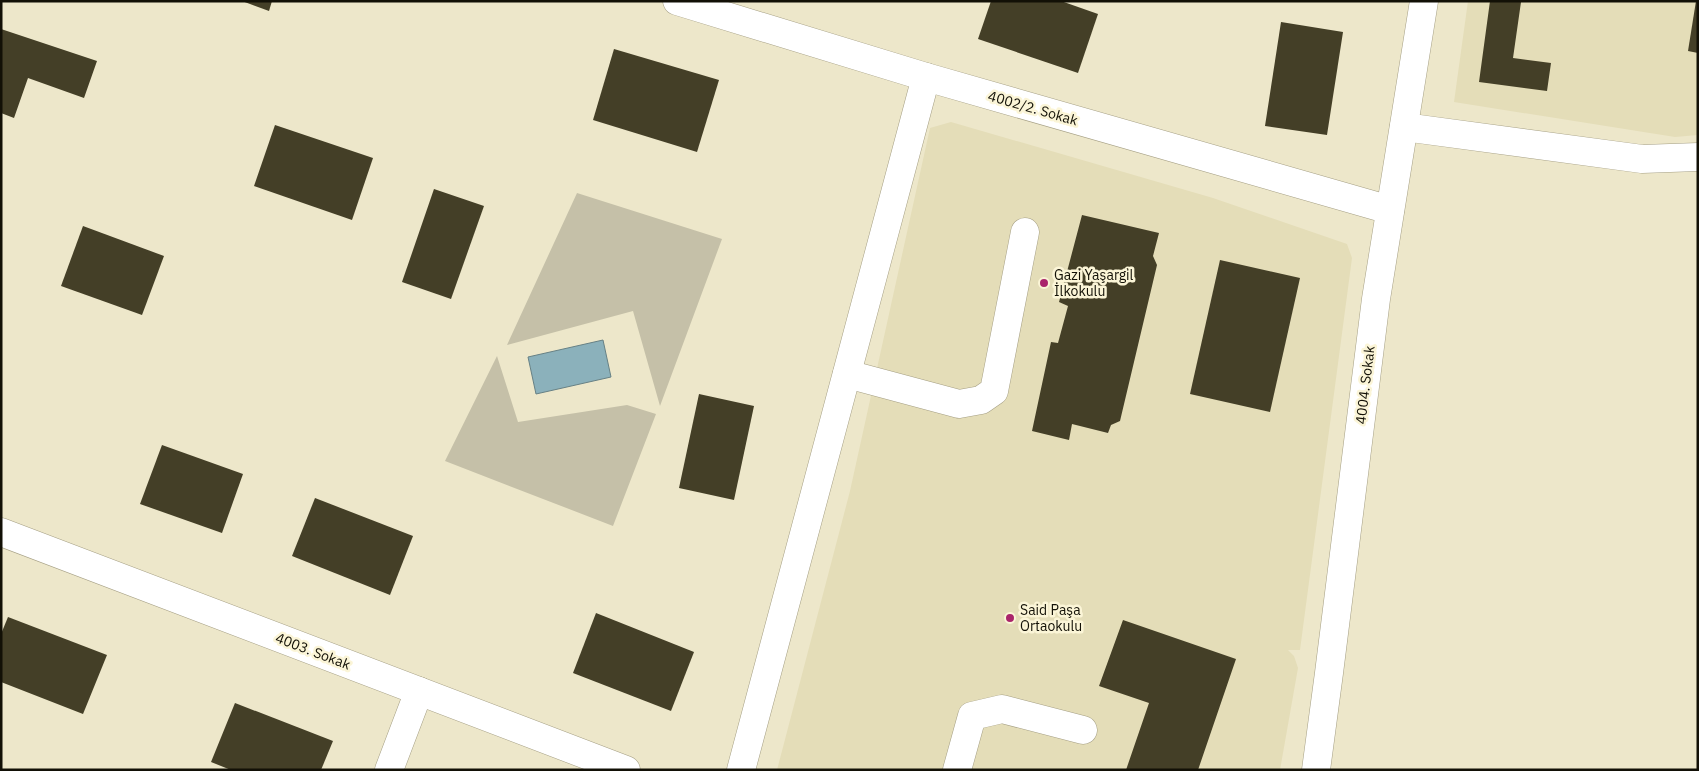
<svg xmlns="http://www.w3.org/2000/svg" width="1699" height="771" font-family="'IBM Plex Sans',sans-serif">
  <style>
    .built { fill: #e4ddb8 }
    .green { fill: #c5c0a8 }
    .water { fill: #8bb1bb; stroke: #678185 }
    .building { fill: #443f27 }
    .lines { fill: none; stroke-linecap: round; stroke-linejoin: round }
    .minor-casing { stroke: #a59f84; stroke-width: 29 }
    .minor { stroke: #fff; stroke-width: 28 }
    .poi-dot { fill: #aa246b; stroke: #fbf5d7; stroke-width: 2 }
    .labels { text-anchor: middle; dominant-baseline: central; stroke-width: 5; stroke-linejoin: round; paint-order: stroke }
    .street-label { font-size: 14px; fill: #121006; stroke: #fbf5d7 }
    .poi-label { font-size: 14px; fill: #121006; stroke: #fbf5d7; text-anchor: start }
  </style>
  <rect width="100%" height="100%" fill="#ede7ca"/>
  <g class="built">
    <polygon points="1468,1 1698,1 1698,135 1675,137 1454,102"/>
    <polygon points="951,122 1213,198 1347,244 1352,258 1300,650 1288,650 1294,656 1298,668 1280,770 777,770 850,491 930,128"/>
  </g>
  <g class="green">
    <polygon points="577,193 722,239 660,406 633,311 507,345"/>
    <polygon points="497,356 518,422 627,405 656,414 613,526 445,461"/>
  </g>
  <polygon class="water" points="603,340 611,377 536,394 528,357"/>
  <g class="building">
    <polygon points="242,1 272,1 269,11"/>
    <polygon points="991,1 1061,1 1098,14 1078,73 978,39"/>
    <polygon points="1490,1 1521,2 1513,58 1551,63 1547,91 1479,82"/>
    <polygon points="1696,1 1698,1 1698,53 1688,51"/>
    <polygon points="1281,22 1343,32 1327,135 1265,126"/>
    <polygon points="1,29 97,61 84,98 28,78 14,118 1,113"/>
    <polygon points="614,49 719,80 697,152 593,120"/>
    <polygon points="275,125 373,158 352,220 254,186"/>
    <polygon points="434,189 484,206 451,299 402,282"/>
    <polygon points="1082,215 1159,233 1153,256 1157,265 1120,421 1111,425 1108,433 1072,424 1069,440 1032,431 1051,342 1058,343 1068,306 1059,302"/>
    <polygon points="83,226 164,256 142,315 61,286"/>
    <polygon points="1220,260 1300,278 1270,412 1190,394"/>
    <polygon points="699,394 754,406 734,500 679,488"/>
    <polygon points="162,445 243,474 222,533 140,504"/>
    <polygon points="315,498 413,536 390,595 292,556"/>
    <polygon points="596,613 694,652 671,711 573,673"/>
    <polygon points="8,617 107,655 83,714 1,682 1,634"/>
    <polygon points="1123,620 1236,659 1198,770 1126,770 1149,703 1099,686"/>
    <polygon points="235,703 333,741 321,770 231,770 211,762"/>
  </g>
  <g class="lines">
    <defs>
      <g id="minor">
        <polyline points="677,1 926,77 1390,210"/>
        <polyline points="1404,127 1642,159 1698,157"/>
        <polyline points="847,374 959,404 981,400 994,391 1025,232"/>
        <polyline points="1,532 626,770"/>
        <polyline points="389,770 419,691"/>
        <polyline points="741,770 926,77"/>
        <polyline points="957,770 972,716 1002,709 1083,730"/>
        <polyline points="1316,770 1329,673 1376,299 1424,1"/>
      </g>
    </defs>
    <use href="#minor" class="minor-casing"/>
    <use href="#minor" class="minor"/>
  </g>
  <g class="poi-dot">
    <circle cx="1044" cy="283" r="5"/>
    <circle cx="1010" cy="618" r="5"/>
  </g>
  <g class="labels">
    <g class="street-label">
      <text transform="translate(1033 108) rotate(16)">4002/2. Sokak</text>
      <text transform="translate(1365 385) rotate(-83)">4004. Sokak</text>
      <text transform="translate(313 651) rotate(21)">4003. Sokak</text>
    </g>
    <g class="poi-label">
      <text x="1054" y="275">Gazi Yaşargil<tspan x="1054" dy="16">İlkokulu</tspan></text>
      <text x="1020" y="610">Said Paşa<tspan x="1020" dy="16">Ortaokulu</tspan></text>
    </g>
  </g>
  <rect width="1699" height="771" fill="none" stroke="#121006" stroke-width="5"/>
</svg>
